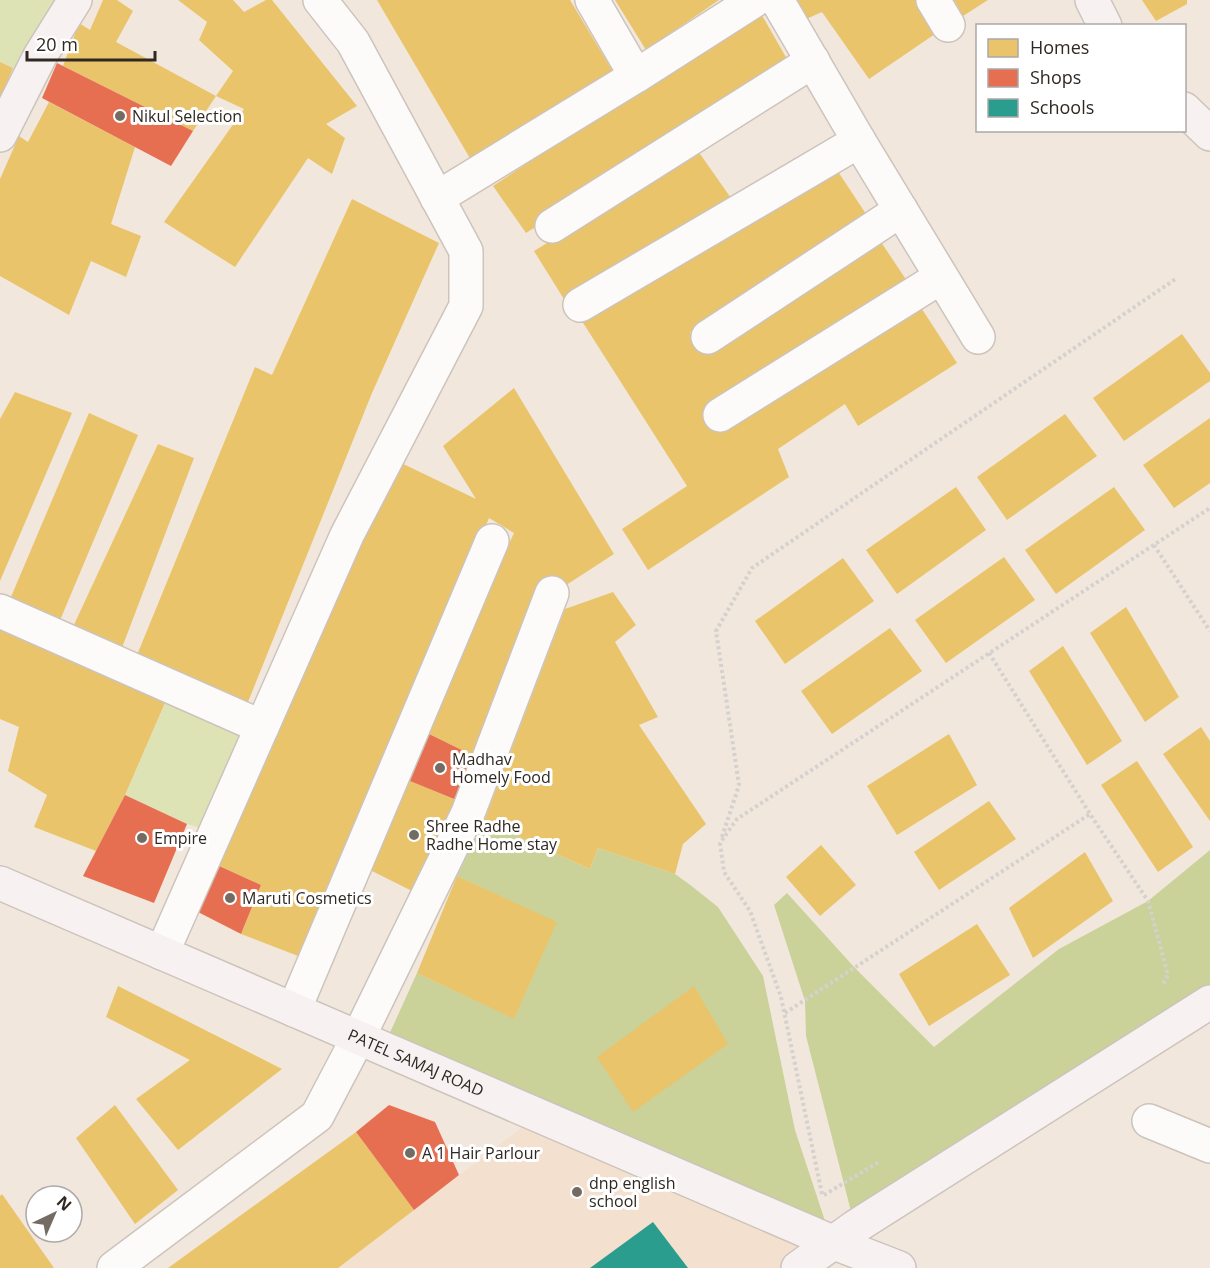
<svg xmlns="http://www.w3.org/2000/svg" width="1210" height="1268" font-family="'Open Sans',sans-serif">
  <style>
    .built { fill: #f4e0ce }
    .green { fill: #dde3b5 }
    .forest { fill: #cad299 }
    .homes { fill: #e9c46a }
    .shops { fill: #e76f51 }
    .schools { fill: #2a9d8f }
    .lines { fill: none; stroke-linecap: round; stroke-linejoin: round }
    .street-casing { stroke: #ccc4bc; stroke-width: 36 }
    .secondary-casing { stroke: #ccc4bc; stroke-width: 36 }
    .path { stroke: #d4d1ce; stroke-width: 4; stroke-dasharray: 3 3; stroke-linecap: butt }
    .street { stroke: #fdfbfa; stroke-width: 33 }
    .secondary { stroke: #f7f2f1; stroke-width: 33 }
    .poi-dot { fill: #746c63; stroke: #fff; stroke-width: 2 }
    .labels { text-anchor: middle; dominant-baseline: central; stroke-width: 6; stroke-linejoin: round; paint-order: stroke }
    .poi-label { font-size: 16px; fill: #302922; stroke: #fff; text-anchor: start }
    .street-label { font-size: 16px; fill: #302922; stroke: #fff }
  </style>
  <rect width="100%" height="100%" fill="#f2e7dd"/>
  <polygon class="built" points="538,1115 832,1242 798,1268 338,1268"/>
  <g class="green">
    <polygon points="0,0 75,0 30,75 0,62"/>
    <polygon points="172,688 262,727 216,833 187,824 125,795"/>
  </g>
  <g class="forest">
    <polygon points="484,821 590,869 598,848 675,874 689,884 718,907 763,976 795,1130 832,1242 383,1048 417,973 514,1018 556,923 457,876"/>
    <polygon points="1210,850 1210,1002 855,1227 806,1036 805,1001 774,905 787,893 855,968 934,1047 1059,949 1148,901"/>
  </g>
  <g class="homes">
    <polygon points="103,0 117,0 133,11 116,42 216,96 193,131 63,66 79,23 90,30"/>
    <polygon points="178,0 233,0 244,12 266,0 272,0 357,106 326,124 345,138 332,174 308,158 235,267 164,222 244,109 216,96 233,71 199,40 207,22"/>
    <polygon points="377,0 570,0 615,75 471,160"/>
    <polygon points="615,0 719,0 646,50"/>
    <polygon points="792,0 916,0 935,34 869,79 822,12 804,20"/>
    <polygon points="954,0 988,0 963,16"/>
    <polygon points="1142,0 1187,0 1187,4 1156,21"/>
    <polygon points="759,10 791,66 526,233 493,186"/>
    <polygon points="0,62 13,68 0,100"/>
    <polygon points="49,102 135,147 111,224 141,236 126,277 91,261 69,315 0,276 0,179 19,136 28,142"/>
    <polygon points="698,151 733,201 567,304 534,251"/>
    <polygon points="835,167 868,217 690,332 702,352 877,236 909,284 703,410 715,430 920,306 957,363 858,426 845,404 778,449 789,477 648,570 622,529 687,486 580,318"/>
    <polygon points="352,199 439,243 372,393 246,707 137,655 255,367 272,375"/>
    <polygon points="1182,334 1210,373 1210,381 1124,441 1093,398"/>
    <polygon points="514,388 614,554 560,589 476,757 423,731 514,533 489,518 306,959 241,934 261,885 217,865 395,460 476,499 443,446"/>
    <polygon points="15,392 72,413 0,581 0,419"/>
    <polygon points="89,413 138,435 58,625 8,604"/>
    <polygon points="1065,414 1097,456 1007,520 977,477"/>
    <polygon points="1210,418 1210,483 1174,508 1143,465"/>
    <polygon points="158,444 194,458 120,653 72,629"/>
    <polygon points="956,487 986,530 897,594 866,550"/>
    <polygon points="1114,487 1145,530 1056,594 1025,550"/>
    <polygon points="1004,557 1035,600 946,663 915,620"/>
    <polygon points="843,558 874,601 785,664 755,621"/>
    <polygon points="613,592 636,625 615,642 658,717 639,725 706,824 683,844 675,874 598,848 590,869 484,821 565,609"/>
    <polygon points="1126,607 1179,697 1145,722 1090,633"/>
    <polygon points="890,628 922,671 832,734 801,691"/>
    <polygon points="0,629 165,703 125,795 96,851 34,827 47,795 8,771 19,727 0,719"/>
    <polygon points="1063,646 1122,741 1087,765 1029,671"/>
    <polygon points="1201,727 1210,741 1210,821 1163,754"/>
    <polygon points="949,734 977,785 897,835 867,786"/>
    <polygon points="1137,761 1193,847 1158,872 1101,785"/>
    <polygon points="405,779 459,801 418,894 370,870"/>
    <polygon points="989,801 1016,839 939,890 914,852"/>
    <polygon points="821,845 856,885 820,916 786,877"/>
    <polygon points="1085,852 1113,901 1033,958 1009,908"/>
    <polygon points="457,876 557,922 514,1019 417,973"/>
    <polygon points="977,924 1010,975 929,1026 899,974"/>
    <polygon points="118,986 282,1069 178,1150 136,1099 190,1060 106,1017"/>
    <polygon points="694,986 728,1044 633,1112 597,1057"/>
    <polygon points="115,1105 178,1190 135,1224 76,1138"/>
    <polygon points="356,1132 414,1210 338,1268 168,1268"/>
    <polygon points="2,1194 54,1268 0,1268 0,1196"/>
  </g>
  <g class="shops">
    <polygon points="57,63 193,131 171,166 42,98"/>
    <polygon points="423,731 476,757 459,801 405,779"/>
    <polygon points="125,795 187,824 154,903 83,876"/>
    <polygon points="217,865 261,885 241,934 198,912"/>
    <polygon points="389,1105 435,1122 459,1175 414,1210 356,1132"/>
  </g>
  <polygon class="schools" points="653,1222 688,1268 590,1268"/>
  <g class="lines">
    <defs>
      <g id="street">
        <polyline points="592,0 636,76 755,0"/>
        <polyline points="933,0 948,25"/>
        <polyline points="859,141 978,337"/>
        <polyline points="437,198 636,76"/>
        <polyline points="552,226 813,61"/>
        <polyline points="580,305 859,141 777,0"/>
        <polyline points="708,337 901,210"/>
        <polyline points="720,415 941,277"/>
        <polyline points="0,611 262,727"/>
        <polyline points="162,953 347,535 466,306 466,251 353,42 320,0"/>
        <polyline points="294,1010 492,541"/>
        <polyline points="1149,1121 1210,1146"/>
        <polyline points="114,1268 317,1116 358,1038 468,813 552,593"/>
      </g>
      <g id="secondary">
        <polyline points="1092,0 1105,26"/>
        <polyline points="1184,109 1210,134"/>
        <polyline points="0,135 40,56 75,0"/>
        <path id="s1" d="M0,883l832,359 67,26"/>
        <polyline points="798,1268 855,1227 1210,1002"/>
      </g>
    </defs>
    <use href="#street" class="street-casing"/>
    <use href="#secondary" class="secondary-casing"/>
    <g class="path">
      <polyline points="1154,545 1210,631"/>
      <polyline points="989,653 1090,814"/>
      <polyline points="722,837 739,785 716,631 752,568 1177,278"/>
      <polyline points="785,1013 1090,814 1148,901 1168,975 1162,986"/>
      <polyline points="822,1194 781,997 750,911 724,872 720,843 737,819 1210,508"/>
      <polyline points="824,1195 879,1162"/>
    </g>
    <use href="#street" class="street"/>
    <use href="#secondary" class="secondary"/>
  </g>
  <g class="poi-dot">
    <circle cx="120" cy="116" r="6"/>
    <circle cx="440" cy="768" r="6"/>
    <circle cx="414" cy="835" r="6"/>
    <circle cx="142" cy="838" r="6"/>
    <circle cx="230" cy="898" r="6"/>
    <circle cx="410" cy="1153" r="6"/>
    <circle cx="577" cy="1192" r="6"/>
  </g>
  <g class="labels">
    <g class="poi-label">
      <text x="132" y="116">Nikul Selection</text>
      <text x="452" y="759">Madhav<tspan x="452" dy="18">Homely Food</tspan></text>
      <text x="426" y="826">Shree Radhe<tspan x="426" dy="18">Radhe Home stay</tspan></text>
      <text x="154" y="838">Empire</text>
      <text x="242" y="898">Maruti Cosmetics</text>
      <text x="422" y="1153">A 1 Hair Parlour</text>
      <text x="589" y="1183">dnp english<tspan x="589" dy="18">school</tspan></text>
    </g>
    <g class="street-label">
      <text stroke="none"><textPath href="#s1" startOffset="453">PATEL SAMAJ ROAD</textPath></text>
    </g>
  </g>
  <rect x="976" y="24" width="210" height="108" fill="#ffffff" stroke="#aca9a7" stroke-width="1.5"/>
  <rect x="988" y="39" width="30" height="18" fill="#e9c46a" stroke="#aca9a7" stroke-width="1.5"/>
  <text x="1030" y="54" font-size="18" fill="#302922">Homes</text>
  <rect x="988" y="69" width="30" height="18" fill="#e76f51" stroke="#aca9a7" stroke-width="1.5"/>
  <text x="1030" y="84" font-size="18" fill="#302922">Shops</text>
  <rect x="988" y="99" width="30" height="18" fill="#2a9d8f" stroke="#aca9a7" stroke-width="1.5"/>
  <text x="1030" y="114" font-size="18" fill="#302922">Schools</text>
  <g transform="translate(54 1214) rotate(44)"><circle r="28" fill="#ffffff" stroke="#aca9a7" stroke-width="1.5"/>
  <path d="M0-4.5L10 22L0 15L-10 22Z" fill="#746c63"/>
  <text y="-9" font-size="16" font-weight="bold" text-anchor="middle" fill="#302922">N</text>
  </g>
  <path d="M27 51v9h128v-9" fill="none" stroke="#302922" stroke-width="3"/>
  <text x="36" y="51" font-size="18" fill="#302922" stroke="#ffffff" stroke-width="4.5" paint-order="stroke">20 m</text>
</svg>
